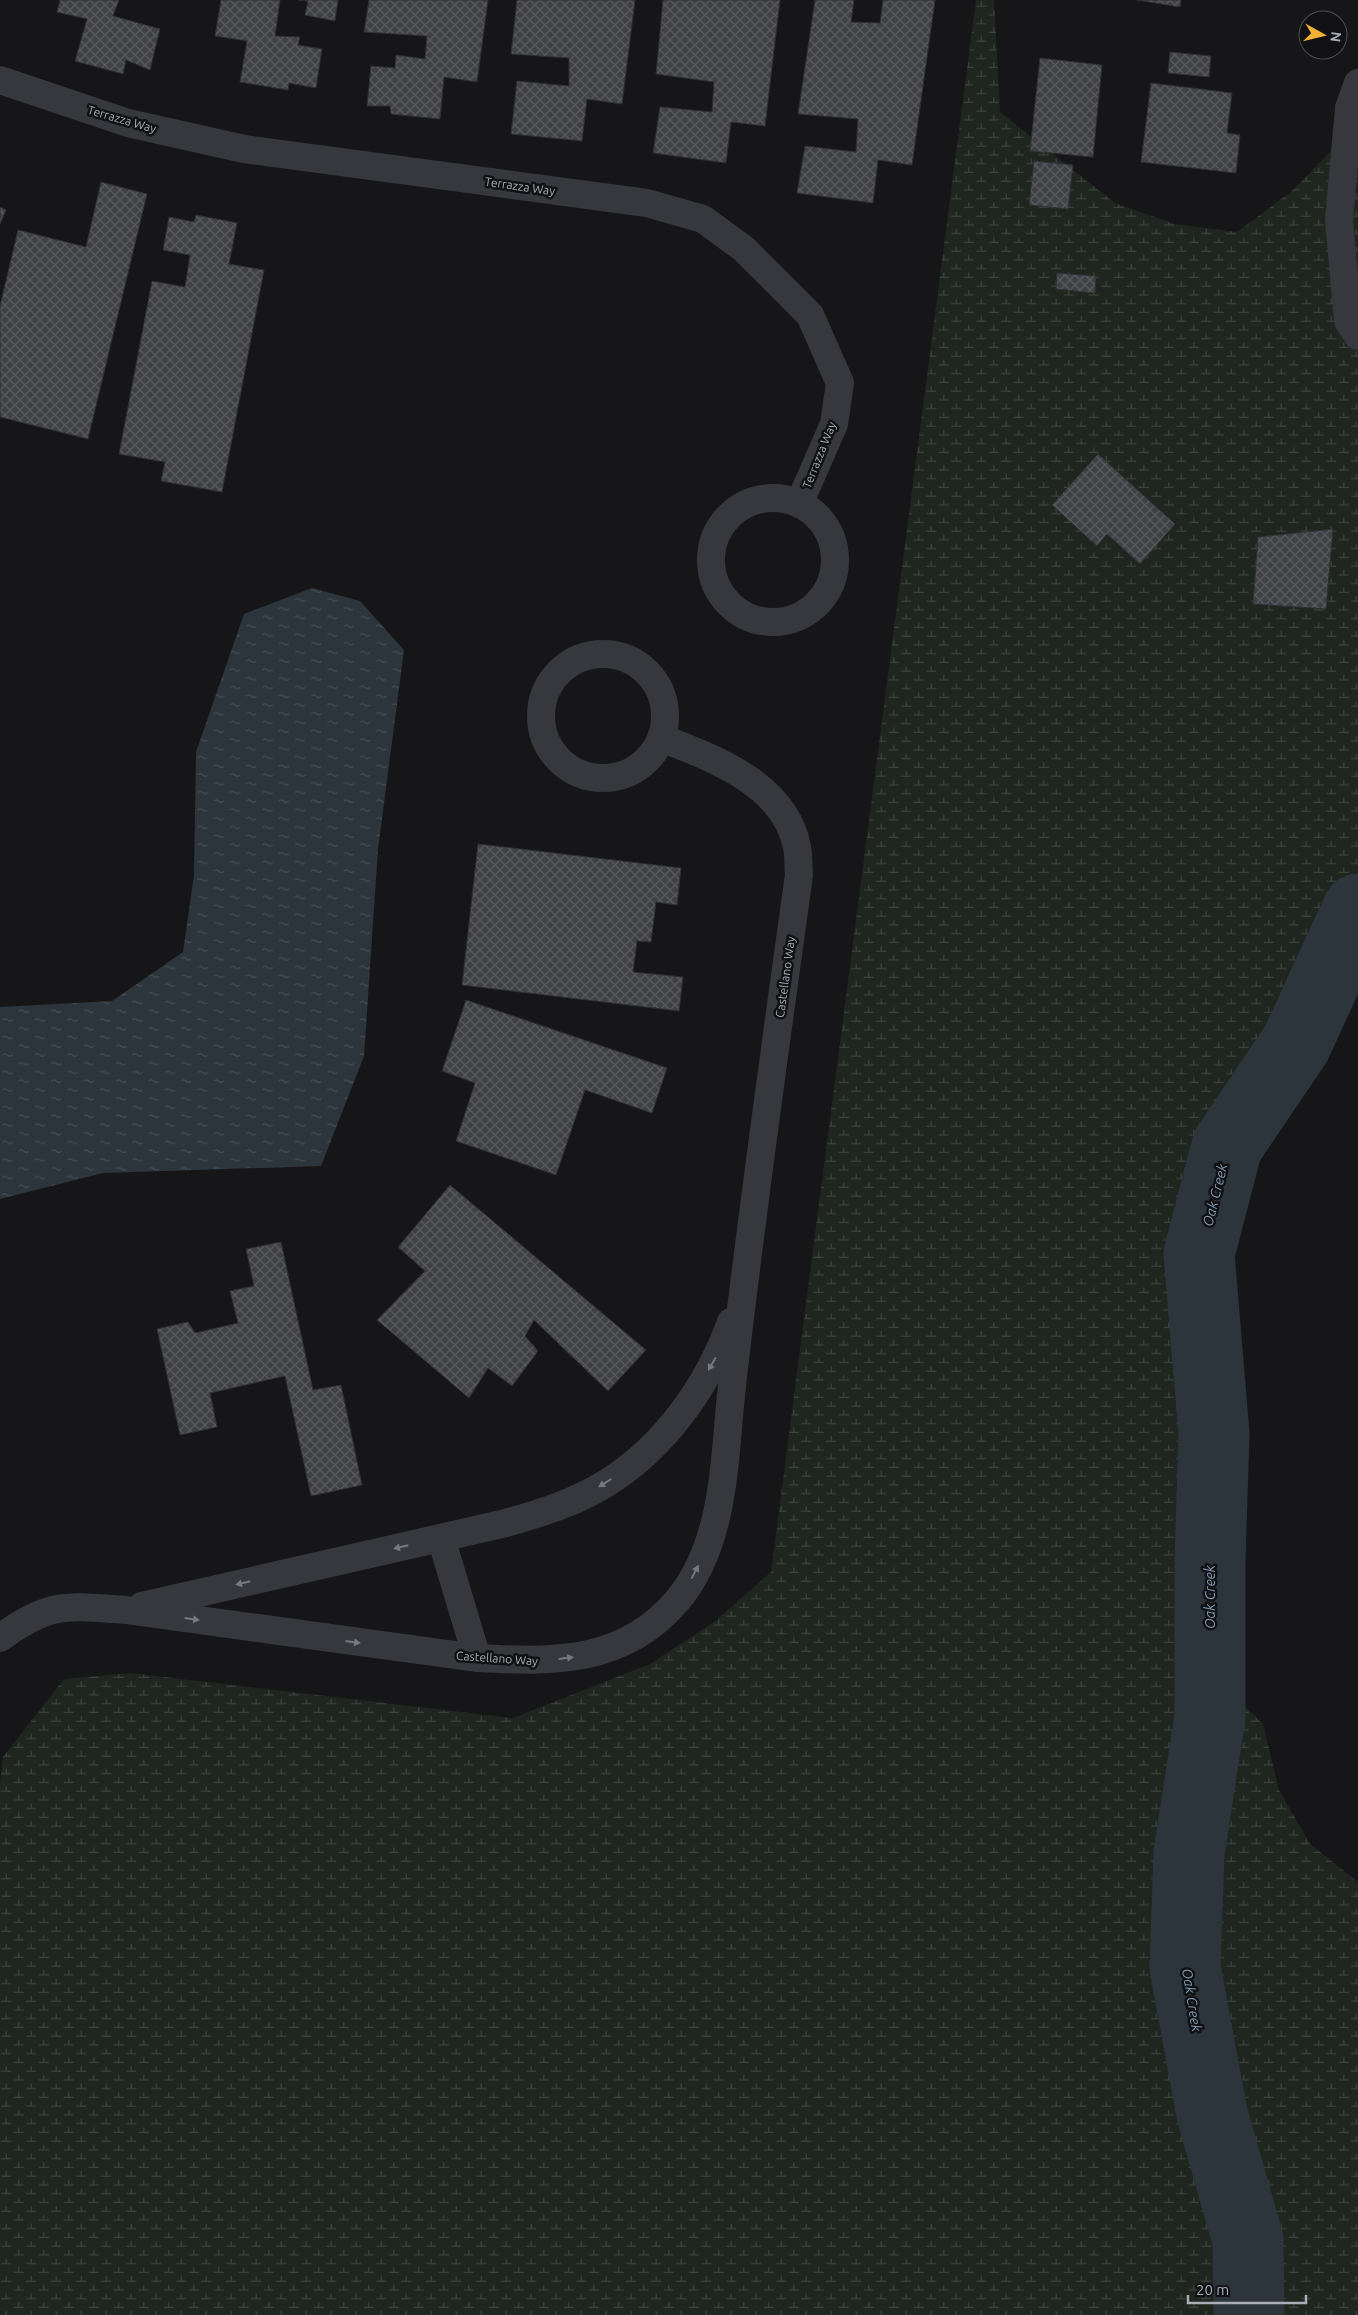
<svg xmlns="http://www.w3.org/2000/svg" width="1358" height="2315" font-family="Ubuntu,sans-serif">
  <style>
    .wetland { fill: url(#wetland-marsh) }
    .water { fill: url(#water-ripples) }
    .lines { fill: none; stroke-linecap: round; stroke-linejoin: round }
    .river { stroke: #2c353c; stroke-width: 71 }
    .building { fill: url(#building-cross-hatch); stroke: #303034 }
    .street { stroke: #37383d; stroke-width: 28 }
    .oneway { fill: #757881 }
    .labels { text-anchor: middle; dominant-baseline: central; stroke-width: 5; stroke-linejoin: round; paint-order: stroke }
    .street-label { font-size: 12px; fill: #a8adb8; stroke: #111113 }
    .water-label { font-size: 14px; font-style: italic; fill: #7f9bb3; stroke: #111113 }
  </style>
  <defs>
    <pattern id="wetland-marsh" width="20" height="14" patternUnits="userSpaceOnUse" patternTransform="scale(1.25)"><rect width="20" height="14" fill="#1e261f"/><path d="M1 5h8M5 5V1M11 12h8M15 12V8" fill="none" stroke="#3c433d"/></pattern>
    <pattern id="water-ripples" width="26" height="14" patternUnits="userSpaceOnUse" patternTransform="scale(1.25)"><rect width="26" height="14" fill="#2c353c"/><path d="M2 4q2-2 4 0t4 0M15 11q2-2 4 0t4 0" fill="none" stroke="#485056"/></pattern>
    <pattern id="building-cross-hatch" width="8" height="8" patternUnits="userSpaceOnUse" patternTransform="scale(1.25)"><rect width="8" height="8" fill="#404145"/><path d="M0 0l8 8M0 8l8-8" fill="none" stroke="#595a5e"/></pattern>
  </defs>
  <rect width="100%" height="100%" fill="#161618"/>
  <polygon class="wetland" points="976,0 994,0 1000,112 1115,203 1175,224 1237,232 1293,190 1337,145 1358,133 1358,944 1354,954 1254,1130 1236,1178 1214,1339 1202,1615 1219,1681 1263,1724 1279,1790 1310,1844 1358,1882 1358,2315 0,2315 0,1782 3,1757 64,1679 130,1673 513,1718 650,1664 714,1622 771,1572"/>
  <polygon class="water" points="312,588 360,601 404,650 378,849 364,1056 321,1166 103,1173 0,1199 0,1007 112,1001 183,952 194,875 196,752 244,614"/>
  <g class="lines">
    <polyline class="river" points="1249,2315 1248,2240 1212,2114 1185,1967 1189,1853 1210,1717 1210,1561 1214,1434 1199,1254 1227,1146 1296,1044 1358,909"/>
  </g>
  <g class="building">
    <polygon points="60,0 119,0 113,16 160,29 150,70 126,60 123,74 75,61 87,19 57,12"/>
    <polygon points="221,0 280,0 275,36 300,37 298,45 322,49 316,88 289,83 288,90 240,82 247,41 215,36"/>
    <polygon points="298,0 338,0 335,21 305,15 308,1"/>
    <polygon points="369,0 488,0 477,82 444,77 440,119 391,114 390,106 367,106 371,66 395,68 396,55 425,59 427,36 364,32"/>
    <polygon points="517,0 635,0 622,104 587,99 582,141 511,134 517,81 569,86 569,58 511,54"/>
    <polygon points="663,0 780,0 765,126 731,122 726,163 653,153 660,107 712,112 714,82 656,74"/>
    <polygon points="815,0 854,0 851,22 880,23 883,0 935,0 912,165 878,160 873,203 797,193 805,146 856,152 858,119 798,114"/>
    <polygon points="1137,0 1181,0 1180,7"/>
    <polygon points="1170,52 1211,56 1209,77 1168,73"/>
    <polygon points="1040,58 1102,65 1093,157 1030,151"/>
    <polygon points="1151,83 1232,93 1227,133 1240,135 1236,173 1141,162"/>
    <polygon points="1034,161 1073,165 1068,209 1029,205"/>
    <polygon points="101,182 147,194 88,439 0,417 0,306 18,230 86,247"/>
    <polygon points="0,207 6,210 0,224"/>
    <polygon points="196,215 237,223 229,264 264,270 222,492 161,481 165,462 119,454 152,281 185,287 190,255 163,250 169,217 194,222"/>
    <polygon points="1057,273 1096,276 1095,293 1056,289"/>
    <polygon points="1098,454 1175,524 1140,564 1107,534 1097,546 1052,505"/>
    <polygon points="1333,529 1326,609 1253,604 1258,537"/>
    <polygon points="478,844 681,868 677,905 656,902 651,942 637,941 633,972 683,977 679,1011 462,985"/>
    <polygon points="466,1000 667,1068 652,1113 585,1090 556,1175 456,1141 475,1083 442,1071"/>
    <polygon points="450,1185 646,1350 608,1391 534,1320 525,1336 538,1351 512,1386 488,1368 469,1398 377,1320 425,1271 398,1247"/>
    <polygon points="281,1242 313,1390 341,1385 362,1485 311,1496 285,1376 210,1393 217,1427 180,1435 157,1329 188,1322 195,1333 238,1323 230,1291 254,1286 246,1249"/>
  </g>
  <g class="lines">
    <g class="street">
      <polyline points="0,80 128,123 244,149 647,203 703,219 744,249 810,315 840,383 834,424 799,504"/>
      <polyline points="1358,83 1349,108 1339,220 1348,321 1358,336"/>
      <circle cx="773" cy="560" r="62"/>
      <circle cx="603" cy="716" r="62"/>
      <polyline points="441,1538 477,1658"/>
      <path d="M142,1606l364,-83c35,-10 68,-20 99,-39 59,-36 103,-98 126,-162"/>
      <path d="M0,1638c50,-37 67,-32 126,-28l351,48c76,4 146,6 200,-57 45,-53 47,-130 53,-196 4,-40 9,-80 14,-120 17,-137 36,-274 55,-410 -1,-9 0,-19 -2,-28 -12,-63 -84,-89 -136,-109"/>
    </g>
  </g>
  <defs><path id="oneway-solid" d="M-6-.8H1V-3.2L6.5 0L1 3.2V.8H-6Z" transform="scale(1.25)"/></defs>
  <g class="oneway">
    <use href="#oneway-solid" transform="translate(712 1364) rotate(120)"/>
    <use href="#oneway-solid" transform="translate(605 1483) rotate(148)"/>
    <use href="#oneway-solid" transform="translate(401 1547) rotate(167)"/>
    <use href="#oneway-solid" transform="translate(695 1572) rotate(-62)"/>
    <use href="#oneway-solid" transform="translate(243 1583) rotate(167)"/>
    <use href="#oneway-solid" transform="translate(192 1619) rotate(8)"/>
    <use href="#oneway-solid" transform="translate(353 1642) rotate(8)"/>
    <use href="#oneway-solid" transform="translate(566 1658) rotate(-7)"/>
  </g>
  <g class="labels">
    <g class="street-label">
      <text transform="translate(122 119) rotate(16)">Terrazza Way</text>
      <text transform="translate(520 186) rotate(8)">Terrazza Way</text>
      <text transform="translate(819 455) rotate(-68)">Terrazza Way</text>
      <text transform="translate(785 977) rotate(-82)">Castellano Way</text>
      <text transform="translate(497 1658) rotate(4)">Castellano Way</text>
    </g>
    <g class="water-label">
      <text transform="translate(1215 1195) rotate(-76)">Oak Creek</text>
      <text transform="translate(1210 1597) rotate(-90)">Oak Creek</text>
      <text transform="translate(1192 2000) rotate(81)">Oak Creek</text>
    </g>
  </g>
  <g transform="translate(1323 35) rotate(98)"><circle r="24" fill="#111113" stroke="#4d4f55"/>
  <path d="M0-4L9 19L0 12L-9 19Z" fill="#f2b134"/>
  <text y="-8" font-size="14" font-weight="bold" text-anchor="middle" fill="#a8adb8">N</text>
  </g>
  <path d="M1188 2295v8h118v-8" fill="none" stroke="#a8adb8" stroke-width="2.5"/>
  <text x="1196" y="2295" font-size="15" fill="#a8adb8" stroke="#111113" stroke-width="4" paint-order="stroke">20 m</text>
</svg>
